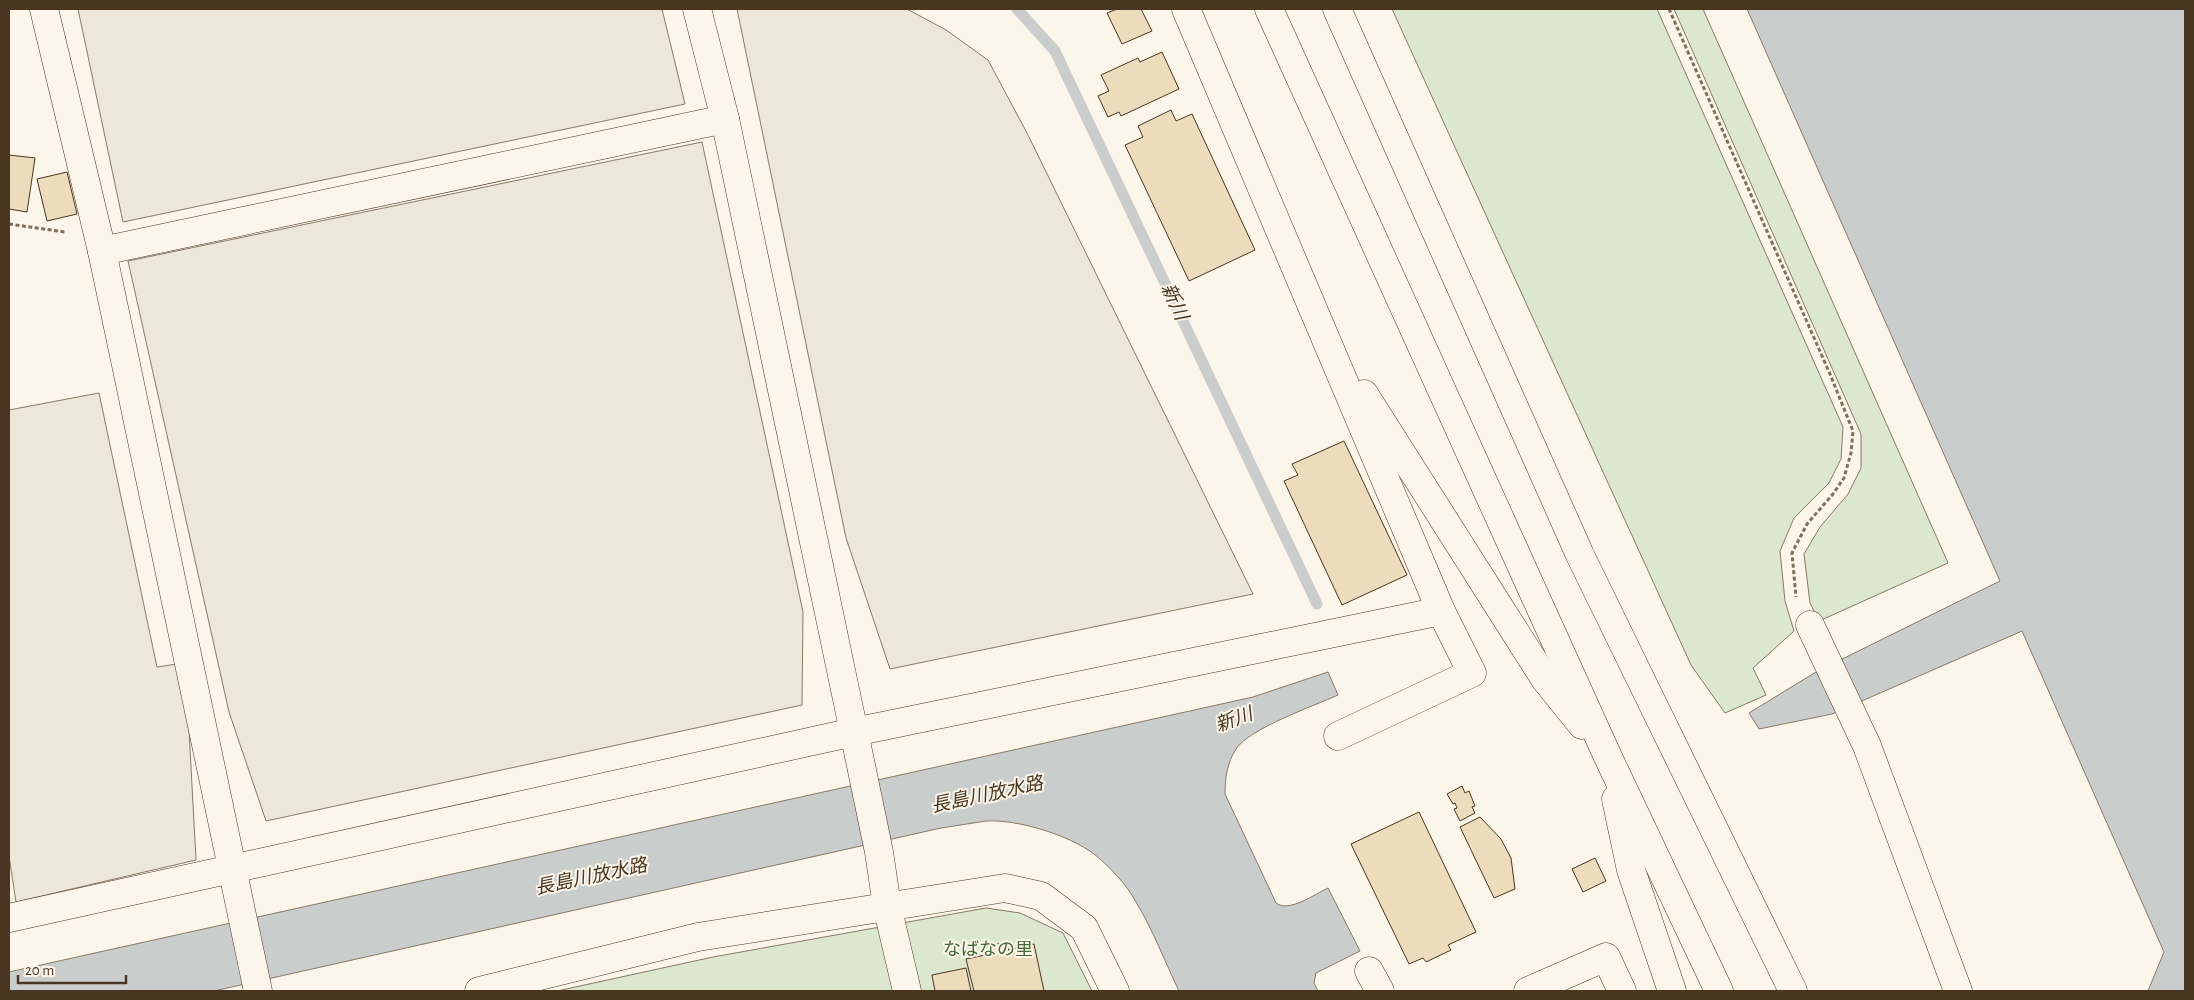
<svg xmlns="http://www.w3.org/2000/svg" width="2194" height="1000" font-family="'Alegreya Sans','Noto Sans JP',sans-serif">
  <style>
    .green { fill: #dce7d0; stroke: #887966 }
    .parking { fill: #ede7d9; stroke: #887966 }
    .water { fill: #c9cecd; stroke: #887966 }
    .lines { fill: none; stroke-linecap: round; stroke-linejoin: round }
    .stream { stroke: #c9cecd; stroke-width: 11 }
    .building { fill: #ecdcbc; stroke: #4a3520 }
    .minor-casing { stroke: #4a3520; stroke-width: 29 }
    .path { stroke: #7f6f5c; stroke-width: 3; stroke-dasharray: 4 2.5; stroke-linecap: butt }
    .minor { stroke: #fbf6e9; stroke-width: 28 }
    .labels { text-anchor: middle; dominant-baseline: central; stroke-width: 4; stroke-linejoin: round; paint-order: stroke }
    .park-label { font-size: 18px; fill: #436837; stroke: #fbf6e9 }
    .water-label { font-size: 19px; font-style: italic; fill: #4a3520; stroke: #fbf6e9 }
  </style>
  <rect width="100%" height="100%" fill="#fbf6e9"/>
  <g class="green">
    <polygon points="1392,9 1657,9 1843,427 1841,459 1829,483 1794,518 1780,551 1785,601 1794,631 1753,668 1766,695 1725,713 1691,665"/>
    <polygon points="1674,9 1703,9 1948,563 1819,621 1810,603 1804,554 1820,527 1848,494 1861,468 1861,434"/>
    <polygon points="986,908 1020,913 1063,933 1092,991 557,991 713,957"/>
  </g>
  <g class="parking">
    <polygon points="78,9 662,9 685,104 123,222"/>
    <polygon points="737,9 907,9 946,30 988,60 1027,133 1253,594 890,669 846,538"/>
    <polygon points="702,142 803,612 802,705 266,821 229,712 128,261"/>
    <polygon points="99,393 157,667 177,664 188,711 196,860 16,902 9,856 9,410"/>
  </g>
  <g class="water">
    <polygon points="1747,9 2185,9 2185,991 2148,991 2164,952 2022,631 1832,714 1759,729 1749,713 1816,672 2000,581"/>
    <path d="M1328,672l10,23c-24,11 -88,33 -102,54 -9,14 -11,29 -11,45l51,109c13,10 39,-9 52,-15l32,63 -44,22 -2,10 4,8h-139c-14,-29 -26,-61 -43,-89 -9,-17 -27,-36 -42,-48 -25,-19 -77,-35 -108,-33 -15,2 -30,5 -45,7l-727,163h-205v-19l1244,-275z"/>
  </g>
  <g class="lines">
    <polyline class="stream" points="1017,9 1055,51 1317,604"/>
  </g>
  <g class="building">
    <polygon points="1117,9 1141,9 1152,31 1122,44 1107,13"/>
    <polygon points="1162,52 1179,89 1121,116 1119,112 1108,117 1098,96 1109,91 1101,75 1138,58 1140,62"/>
    <polygon points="1171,110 1176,121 1192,114 1255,250 1189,281 1125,145 1143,137 1138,126"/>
    <polygon points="9,155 35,158 27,212 9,209"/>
    <polygon points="67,172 77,214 47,221 37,179"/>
    <polygon points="1344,441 1407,575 1342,605 1284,481 1298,475 1292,464"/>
    <polygon points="1462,786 1465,793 1469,791 1475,806 1472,807 1475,813 1460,821 1454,809 1457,808 1455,803 1453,804 1447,794"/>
    <polygon points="1419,812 1476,932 1448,945 1451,950 1426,962 1423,958 1409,964 1351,844"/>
    <polygon points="1480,817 1501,839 1511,858 1515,889 1494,898 1460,827"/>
    <polygon points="1595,858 1606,881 1583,892 1572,869"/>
    <polygon points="1007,942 1008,950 1034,944 1044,991 974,991 966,959 990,954 988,946"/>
    <polygon points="966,968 971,991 935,991 932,975"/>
  </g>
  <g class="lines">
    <defs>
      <g id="minor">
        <polyline points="44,9 102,251 258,991"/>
        <polyline points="697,9 725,119 854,732 879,852 887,906 907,991"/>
        <polyline points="1186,9 1441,611 1472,673 1338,736"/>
        <polyline points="1269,9 1608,757 1719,991"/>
        <polyline points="1337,9 1580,555 1793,991"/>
        <polyline points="102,251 725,119"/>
        <polyline points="1364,394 1545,679 1582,725"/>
        <polyline points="1810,625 1867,746 1958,991"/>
        <polyline points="1616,799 1631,870 1672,991"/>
        <polyline points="9,918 854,732 1441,611"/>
        <polyline points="1369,971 1380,991"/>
        <polyline points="479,991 698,937 1005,888 1041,896 1084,928 1115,991"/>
        <polyline points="1528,991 1606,957 1622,991"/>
      </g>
    </defs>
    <use href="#minor" class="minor-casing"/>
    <g class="path">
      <polyline points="1669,9 1830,374 1853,431 1851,453 1844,478 1833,494 1807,524 1792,553 1796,597"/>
      <polyline points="9,224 65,232"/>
    </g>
    <use href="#minor" class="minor"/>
  </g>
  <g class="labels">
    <g class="park-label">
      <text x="988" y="950">なばなの里</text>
    </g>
    <g class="water-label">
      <text transform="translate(1174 302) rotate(65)">新川</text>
      <text transform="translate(1234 720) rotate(-20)">新川</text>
      <text transform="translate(987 795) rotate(-12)">長島川放水路</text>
      <text transform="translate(591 877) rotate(-12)">長島川放水路</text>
    </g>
  </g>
  <rect width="2194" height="1000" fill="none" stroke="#4a3520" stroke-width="20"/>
  <path d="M18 975v8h108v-8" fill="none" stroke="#4a3520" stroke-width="2.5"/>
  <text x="25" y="975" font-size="15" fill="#4a3520" stroke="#fbf6e9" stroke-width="4" paint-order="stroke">20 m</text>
</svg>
